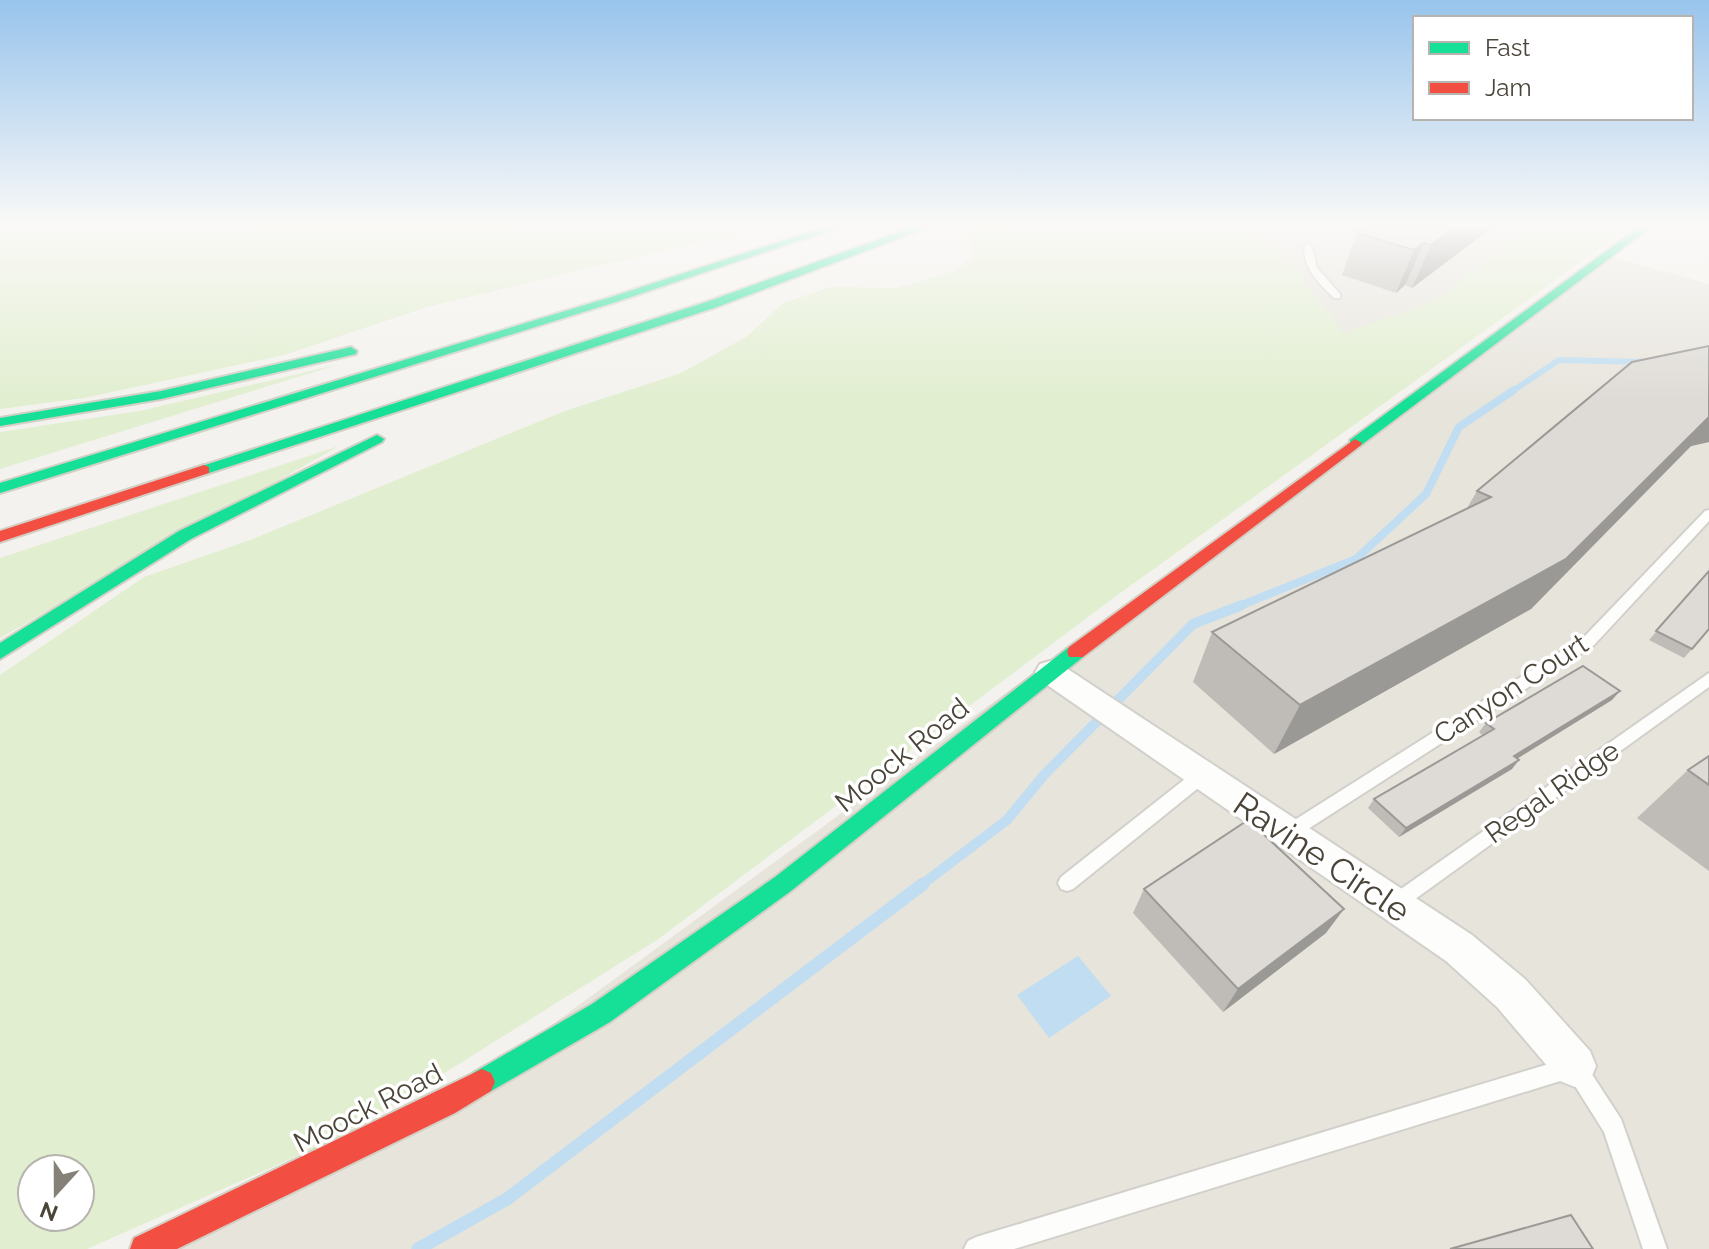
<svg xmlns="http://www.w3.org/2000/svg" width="1709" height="1249" font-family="Raleway,sans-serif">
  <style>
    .residential { fill: #e7e4dc }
    .green { fill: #e1eecf; fill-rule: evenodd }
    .parking { fill: #e6e3df }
    .water { fill: #c0ddf1 }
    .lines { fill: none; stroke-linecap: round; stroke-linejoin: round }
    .stream-far3 { stroke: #c0ddf1; stroke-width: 6 }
    .stream-far2 { stroke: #c0ddf1; stroke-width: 8 }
    .stream-far1 { stroke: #c0ddf1; stroke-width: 10 }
    .stream { stroke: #c0ddf1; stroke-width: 13 }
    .lane-casing { stroke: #d2d0cb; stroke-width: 4 }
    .street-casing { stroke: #d2d0cb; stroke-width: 4 }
    .fast-casing { stroke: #d3cfc5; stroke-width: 4 }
    .jam-casing { stroke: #d3cfc5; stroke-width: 4 }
    .lane { fill: #fdfdfc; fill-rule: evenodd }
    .street { fill: #fdfdfc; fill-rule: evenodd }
    .fast { fill: #16e098; fill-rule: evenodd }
    .jam { fill: #f24e42; fill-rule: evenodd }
    .wall { fill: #bfbcb8 }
    .shaded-wall { fill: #9b9996 }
    .building { fill: #dedbd6; stroke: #9b9996; stroke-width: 2 }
    .labels { text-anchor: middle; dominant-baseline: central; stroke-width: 7; stroke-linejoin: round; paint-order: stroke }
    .street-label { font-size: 28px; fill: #4b4439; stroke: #fff }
    .near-street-label { font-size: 34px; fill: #4b4439; stroke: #fff }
  </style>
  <rect width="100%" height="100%" fill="#f4f2ee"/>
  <g class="residential">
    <polygon points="1246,227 1528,227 1435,301 1342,334 1297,271"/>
    <polygon points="1605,255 1709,284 1709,1249 145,1249 445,1103"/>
  </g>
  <g class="green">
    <polygon points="0,227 764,227 427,307 284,355 84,398 0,409"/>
    <path d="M975,227h271l51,44 46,62 92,-32 93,-74h105l-32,20 -489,352 -455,341 -310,194 -260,115h-87v-574l144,-98 109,-38 309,-127 119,-39 65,-36 37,-34 48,-16 66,1 57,-17 19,-14 -6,-26zM32,1169h48v48h-48z"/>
    <polygon points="340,364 0,469 0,432 140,411"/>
    <polygon points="339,446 0,638 0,558"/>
  </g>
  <polygon class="parking" points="1259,227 1387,227 1335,261 1303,250 1289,251"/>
  <polygon class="water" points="1078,956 1111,996 1049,1038 1017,995"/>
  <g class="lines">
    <polyline class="stream-far3" points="1511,392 1559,360 1645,362"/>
    <polyline class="stream-far2" points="1237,607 1356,559 1426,494 1459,427 1514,390"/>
    <polyline class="stream-far1" points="920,886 1007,820 1044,775 1193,624 1242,605"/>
    <polyline class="stream" points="418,1249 507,1199 923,884"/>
    <defs>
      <g id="lane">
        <path d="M1308,244l4,3 5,21 23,26v4h-6c-15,-15 -30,-28 -30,-51z"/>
        <polygon points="1709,510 1709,521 1594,645 1294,838 1288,840 1282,838 1279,833 1282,828 1584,637 1705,511"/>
        <polygon points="1709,673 1709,687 1400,910 1394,912 1388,910 1385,904 1388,898"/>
        <polygon points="1201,769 1207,771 1209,776 1207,781 1073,889 1067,891 1061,889 1058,883 1061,877 1195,771"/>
        <polygon points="1575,1056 1582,1059 1621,1119 1667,1249 1643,1249 1604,1132 1570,1078 1014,1249 964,1249 968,1241 976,1237"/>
      </g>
      <polygon id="street" points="1050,661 1060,664 1472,935 1525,979 1590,1051 1596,1066 1590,1081 1575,1087 1560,1081 1497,1007 1446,961 1040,680 1035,672 1040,664"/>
      <g id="fast">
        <polygon points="824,227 840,227 619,301 0,493 0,483 611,297"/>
        <polygon points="913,227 929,227 717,307 209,473 199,473 196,470 199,467 709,301"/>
        <polygon points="1639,227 1651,227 1360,446 1350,446 1350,440"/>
        <polygon points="351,347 357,351 356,354 161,399 0,426 0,418 161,391"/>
        <polygon points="377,435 384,439 382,442 191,539 0,659 0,643 179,531"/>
        <polygon points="1076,645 1083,647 1085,652 1083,657 791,891 610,1022 491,1091 482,1095 473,1091 469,1082 473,1073 592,1004 775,877 1069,647"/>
      </g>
      <g id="jam">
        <polygon points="1355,439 1362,443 1360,446 1083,657 1069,657 1067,652 1069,647"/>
        <polygon points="204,465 209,467 209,473 0,542 0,531"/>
        <polygon points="482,1069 491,1073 495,1082 491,1091 455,1113 177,1249 130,1249 134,1238"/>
      </g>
    </defs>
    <use href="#lane" class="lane-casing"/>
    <use href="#street" class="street-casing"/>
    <use href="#fast" class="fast-casing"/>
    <use href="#jam" class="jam-casing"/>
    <use href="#lane" class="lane"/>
    <use href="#street" class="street"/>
    <use href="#fast" class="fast"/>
    <use href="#jam" class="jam"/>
  </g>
  <g class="wall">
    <polygon points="1366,227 1493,227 1412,288 1405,285 1396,293 1342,275 1357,233"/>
    <polygon points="1709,346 1709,442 1691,446 1531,609 1274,754 1193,682 1212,632 1467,508 1477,491"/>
    <polygon points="1709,571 1692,649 1684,658 1649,640"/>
    <polygon points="1612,700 1517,758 1512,769 1399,837 1368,808 1374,799 1483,736 1479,732 1486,723"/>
    <polygon points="1709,756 1709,871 1637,818 1688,770"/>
    <polygon points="1144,889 1326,933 1223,1012 1133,913"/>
  </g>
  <g class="shaded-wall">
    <polygon points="1455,227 1493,227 1412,288 1431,245"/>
    <polygon points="1424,243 1405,285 1396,293 1414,250"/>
    <polygon points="1709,417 1709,442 1691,446 1531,609 1274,754 1300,705"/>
    <polygon points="1620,691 1612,700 1507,765 1514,756"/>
    <polygon points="1519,760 1512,769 1399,837 1406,828"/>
    <polygon points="1344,909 1326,933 1223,1012 1238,989"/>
  </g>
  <g class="building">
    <polygon points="1366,227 1455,227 1431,245 1424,243 1414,250 1357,233"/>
    <polygon points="1709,346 1709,417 1566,559 1300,705 1212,632 1491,497 1477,491 1632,362"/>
    <polygon points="1709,571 1709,629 1692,649 1656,631"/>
    <polygon points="1583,666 1620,691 1514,756 1519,760 1406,828 1374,799 1494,729 1486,723"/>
    <polygon points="1709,756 1709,785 1688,770"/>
    <polygon points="1248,820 1344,909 1238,989 1144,889"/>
    <polygon points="1571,1215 1593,1249 1450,1249"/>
  </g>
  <linearGradient id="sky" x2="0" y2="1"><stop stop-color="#98c4ec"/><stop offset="0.56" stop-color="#faf9f7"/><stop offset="1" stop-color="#faf9f7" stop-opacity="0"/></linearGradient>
  <rect width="1709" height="402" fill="url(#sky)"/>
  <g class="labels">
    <g class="street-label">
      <text transform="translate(1511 689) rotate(-33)">Canyon Court</text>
      <text transform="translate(902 755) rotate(-39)">Moock Road</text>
      <text transform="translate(1552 792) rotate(-35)">Regal Ridge</text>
      <text transform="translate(368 1108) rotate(-27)">Moock Road</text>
    </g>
    <g class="near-street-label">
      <text transform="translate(1322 857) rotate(34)">Ravine Circle</text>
    </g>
  </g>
  <rect x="1413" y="16" width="280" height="104" fill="#ffffff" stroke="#b7b4b0" stroke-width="2"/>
  <rect x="1429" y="42" width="40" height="12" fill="#16e098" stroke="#b7b4b0" stroke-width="2"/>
  <text x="1485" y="56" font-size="24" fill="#4b4439">Fast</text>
  <rect x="1429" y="82" width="40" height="12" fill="#f24e42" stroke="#b7b4b0" stroke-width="2"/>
  <text x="1485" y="96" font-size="24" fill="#4b4439">Jam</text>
  <g transform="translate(56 1193) rotate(201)"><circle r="38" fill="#ffffff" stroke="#b7b4b0" stroke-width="2"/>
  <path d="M0-6L14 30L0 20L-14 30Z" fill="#868178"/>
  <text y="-12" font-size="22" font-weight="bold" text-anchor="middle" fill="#4b4439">N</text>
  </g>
</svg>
